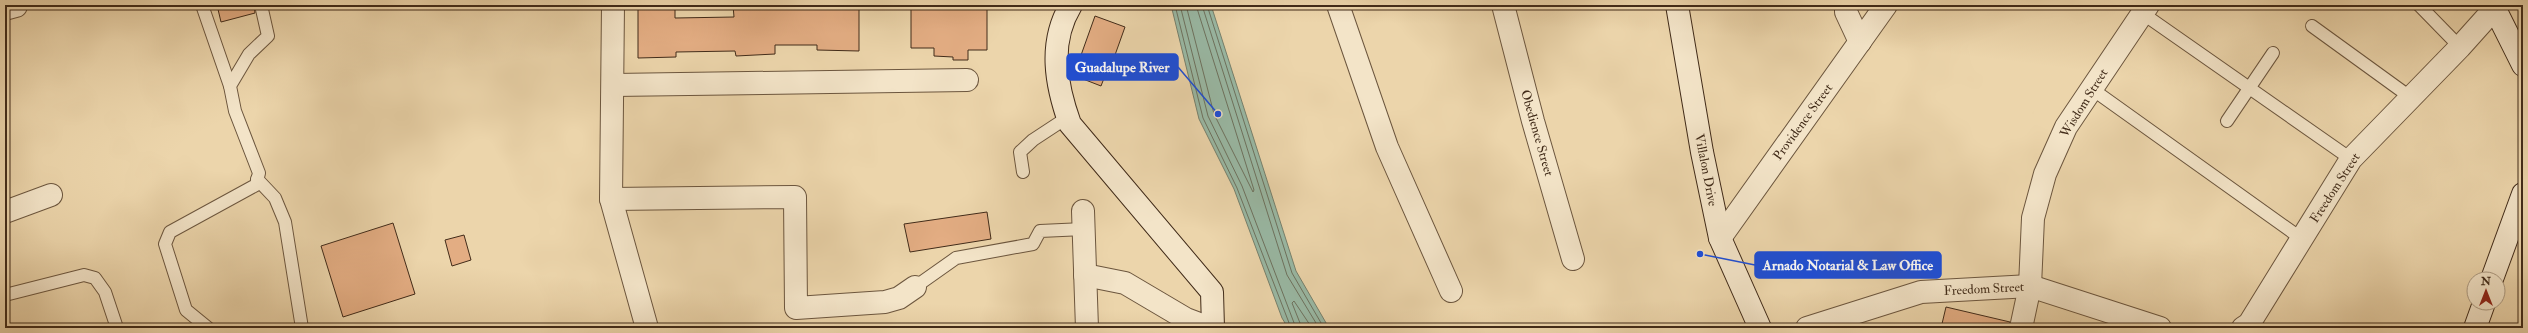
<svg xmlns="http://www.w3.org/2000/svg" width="2528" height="333" font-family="'IM FELL Double Pica',serif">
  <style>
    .water { fill: #99b9a5; stroke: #76806d }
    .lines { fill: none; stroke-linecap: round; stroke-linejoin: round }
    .shore { stroke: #6d725f; stroke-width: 1 }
    .building { fill: #e3ad83; stroke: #412b19 }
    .lane-casing { stroke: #6c563e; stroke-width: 14 }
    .street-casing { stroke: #6c563e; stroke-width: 24 }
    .secondary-casing { stroke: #412b19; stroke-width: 24 }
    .lane { stroke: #f3e4c8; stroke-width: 12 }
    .street { stroke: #f3e4c8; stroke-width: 22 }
    .secondary { stroke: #f3e4c8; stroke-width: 22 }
    .labels { text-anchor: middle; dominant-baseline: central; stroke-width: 4; stroke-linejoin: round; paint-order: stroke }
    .street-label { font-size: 13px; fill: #412b19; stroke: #f3e4c8 }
    .leader { fill: none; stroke: #1d4ed8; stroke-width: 1.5 }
    .callout-dot { fill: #1d4ed8; stroke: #f3e4c8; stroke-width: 1.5 }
    .callout { fill: #1d4ed8; stroke: #1d4ed8; stroke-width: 1.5 }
    .callout-label { font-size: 14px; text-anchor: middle; font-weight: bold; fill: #fff }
  </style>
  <rect width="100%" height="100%" fill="#ecd5ab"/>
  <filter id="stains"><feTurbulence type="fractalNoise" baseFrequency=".005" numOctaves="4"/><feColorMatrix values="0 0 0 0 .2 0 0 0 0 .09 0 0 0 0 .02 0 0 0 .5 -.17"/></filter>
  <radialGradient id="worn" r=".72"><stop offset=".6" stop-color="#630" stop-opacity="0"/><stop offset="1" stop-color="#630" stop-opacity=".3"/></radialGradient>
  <polygon class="water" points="1171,5 1211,5 1296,271 1329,328 1288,328 1282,318 1234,189 1199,119"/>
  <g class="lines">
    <g class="shore">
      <polyline points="1175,5 1203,118 1237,188 1291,328"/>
      <polyline points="1180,5 1208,116 1242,186 1296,328"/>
      <polyline points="1186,5 1214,114 1253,192 1254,190 1196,5"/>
      <polyline points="1202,5 1287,275 1319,328"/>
      <polyline points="1207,5 1292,273 1324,328"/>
      <polyline points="1302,328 1292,303 1294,301 1312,328"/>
    </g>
  </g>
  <g class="building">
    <polygon points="217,5 254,5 255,13 221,22"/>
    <polygon points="733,5 859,5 859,51 817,50 817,45 775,45 775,54 736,56 735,51 676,52 676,57 638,58 638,6 675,6 675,18 734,17"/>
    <polygon points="911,5 987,8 987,50 968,50 968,60 953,60 953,57 934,56 934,48 911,48"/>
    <polygon points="1095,16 1125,27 1110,69 1108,68 1101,86 1083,79 1090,62 1080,58"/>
    <polygon points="987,212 991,239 910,252 904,224"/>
    <polygon points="393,223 415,294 343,317 321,246"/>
    <polygon points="464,235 471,260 452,266 445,240"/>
    <polygon points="1946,307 2010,322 2009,328 1941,328"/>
  </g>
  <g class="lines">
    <defs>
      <g id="lane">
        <polyline points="202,5 230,86"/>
        <polyline points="2419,5 2460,47"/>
        <polyline points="2142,13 2351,159"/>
        <polyline points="2312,26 2410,97"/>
        <polyline points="2092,89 2302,239"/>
        <polyline points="2227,121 2273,53"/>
        <polyline points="1023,172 1020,152 1033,140 1068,117"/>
        <polyline points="257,179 275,198 285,222 302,328"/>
        <polyline points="915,287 956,258 1033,244 1040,231 1084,229"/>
        <polyline points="5,295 84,275 95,278 105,292 117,328"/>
        <polyline points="208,328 186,310 165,244 170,232 256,185 259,173 235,111 230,86 249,54 268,36 261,5"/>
      </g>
      <g id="street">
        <polyline points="613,5 611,199 647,328"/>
        <polyline points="1338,5 1387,147 1451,291"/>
        <polyline points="1503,5 1533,121 1573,259"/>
        <polyline points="1846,5 1846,12 1860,42"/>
        <polyline points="5,9 16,6"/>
        <polyline points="614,85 967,80"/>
        <polyline points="611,199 795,197 796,308 885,302 899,298 915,287"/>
        <polyline points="1083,211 1087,328"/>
        <polyline points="5,212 51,195"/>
        <polyline points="1720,238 1886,5"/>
        <polyline points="1085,275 1125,283 1186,319 1210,328"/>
        <polyline points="1807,328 1921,292 2030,286 2160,328"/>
        <polyline points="2021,328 2030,286 2033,218 2045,174 2066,127 2148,5"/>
        <polyline points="2243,328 2249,324 2351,159 2460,47 2495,8"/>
      </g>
      <g id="secondary">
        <path d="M1071,5c-23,38 -15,80 -1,119l142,168 1,36"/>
        <polyline points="1677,5 1702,152 1720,238 1760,328"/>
        <polyline points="2493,5 2523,65"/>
        <polyline points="2492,279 2523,194"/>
        <polyline points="2475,328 2484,303"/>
      </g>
    </defs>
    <use href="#lane" class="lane-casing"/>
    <use href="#street" class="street-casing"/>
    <use href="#secondary" class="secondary-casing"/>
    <use href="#lane" class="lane"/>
    <use href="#street" class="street"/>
    <use href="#secondary" class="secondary"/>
  </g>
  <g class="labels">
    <g class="street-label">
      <text transform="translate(2084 103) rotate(-58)">Wisdom Street</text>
      <text transform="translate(1803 122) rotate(-54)">Providence Street</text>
      <text transform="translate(1537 133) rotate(74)">Obedience Street</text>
      <text transform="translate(1706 170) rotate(79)">Villalon Drive</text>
      <text transform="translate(2335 188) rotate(-57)">Freedom Street</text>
      <text transform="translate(1984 289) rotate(-3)">Freedom Street</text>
    </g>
  </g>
  <path class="leader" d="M1218 114L1178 67M1700 254L1755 265"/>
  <g class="callout-dot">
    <circle cx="1218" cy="114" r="4"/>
    <circle cx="1700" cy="254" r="4"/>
  </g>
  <g class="callout">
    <rect x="1067" y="54" width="111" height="26" rx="4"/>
    <rect x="1755" y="252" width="186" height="26" rx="4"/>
  </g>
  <g class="callout-label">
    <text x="1122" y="72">Guadalupe River</text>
    <text x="1848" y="270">Arnado Notarial &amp; Law Office</text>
  </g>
  <rect width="2528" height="333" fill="none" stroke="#ecd5ab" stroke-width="20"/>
  <rect x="6" y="6" width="2516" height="321" fill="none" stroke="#412b19" stroke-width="2"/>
  <rect x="10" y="10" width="2508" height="313" fill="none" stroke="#412b19"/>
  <g transform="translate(2486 291)"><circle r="19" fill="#f3e4c8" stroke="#ac9a82"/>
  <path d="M0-3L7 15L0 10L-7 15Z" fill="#8f2418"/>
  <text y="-6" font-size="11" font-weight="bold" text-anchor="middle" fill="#412b19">N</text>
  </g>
  <rect width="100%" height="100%" filter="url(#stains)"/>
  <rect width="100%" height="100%" fill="url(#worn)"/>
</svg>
